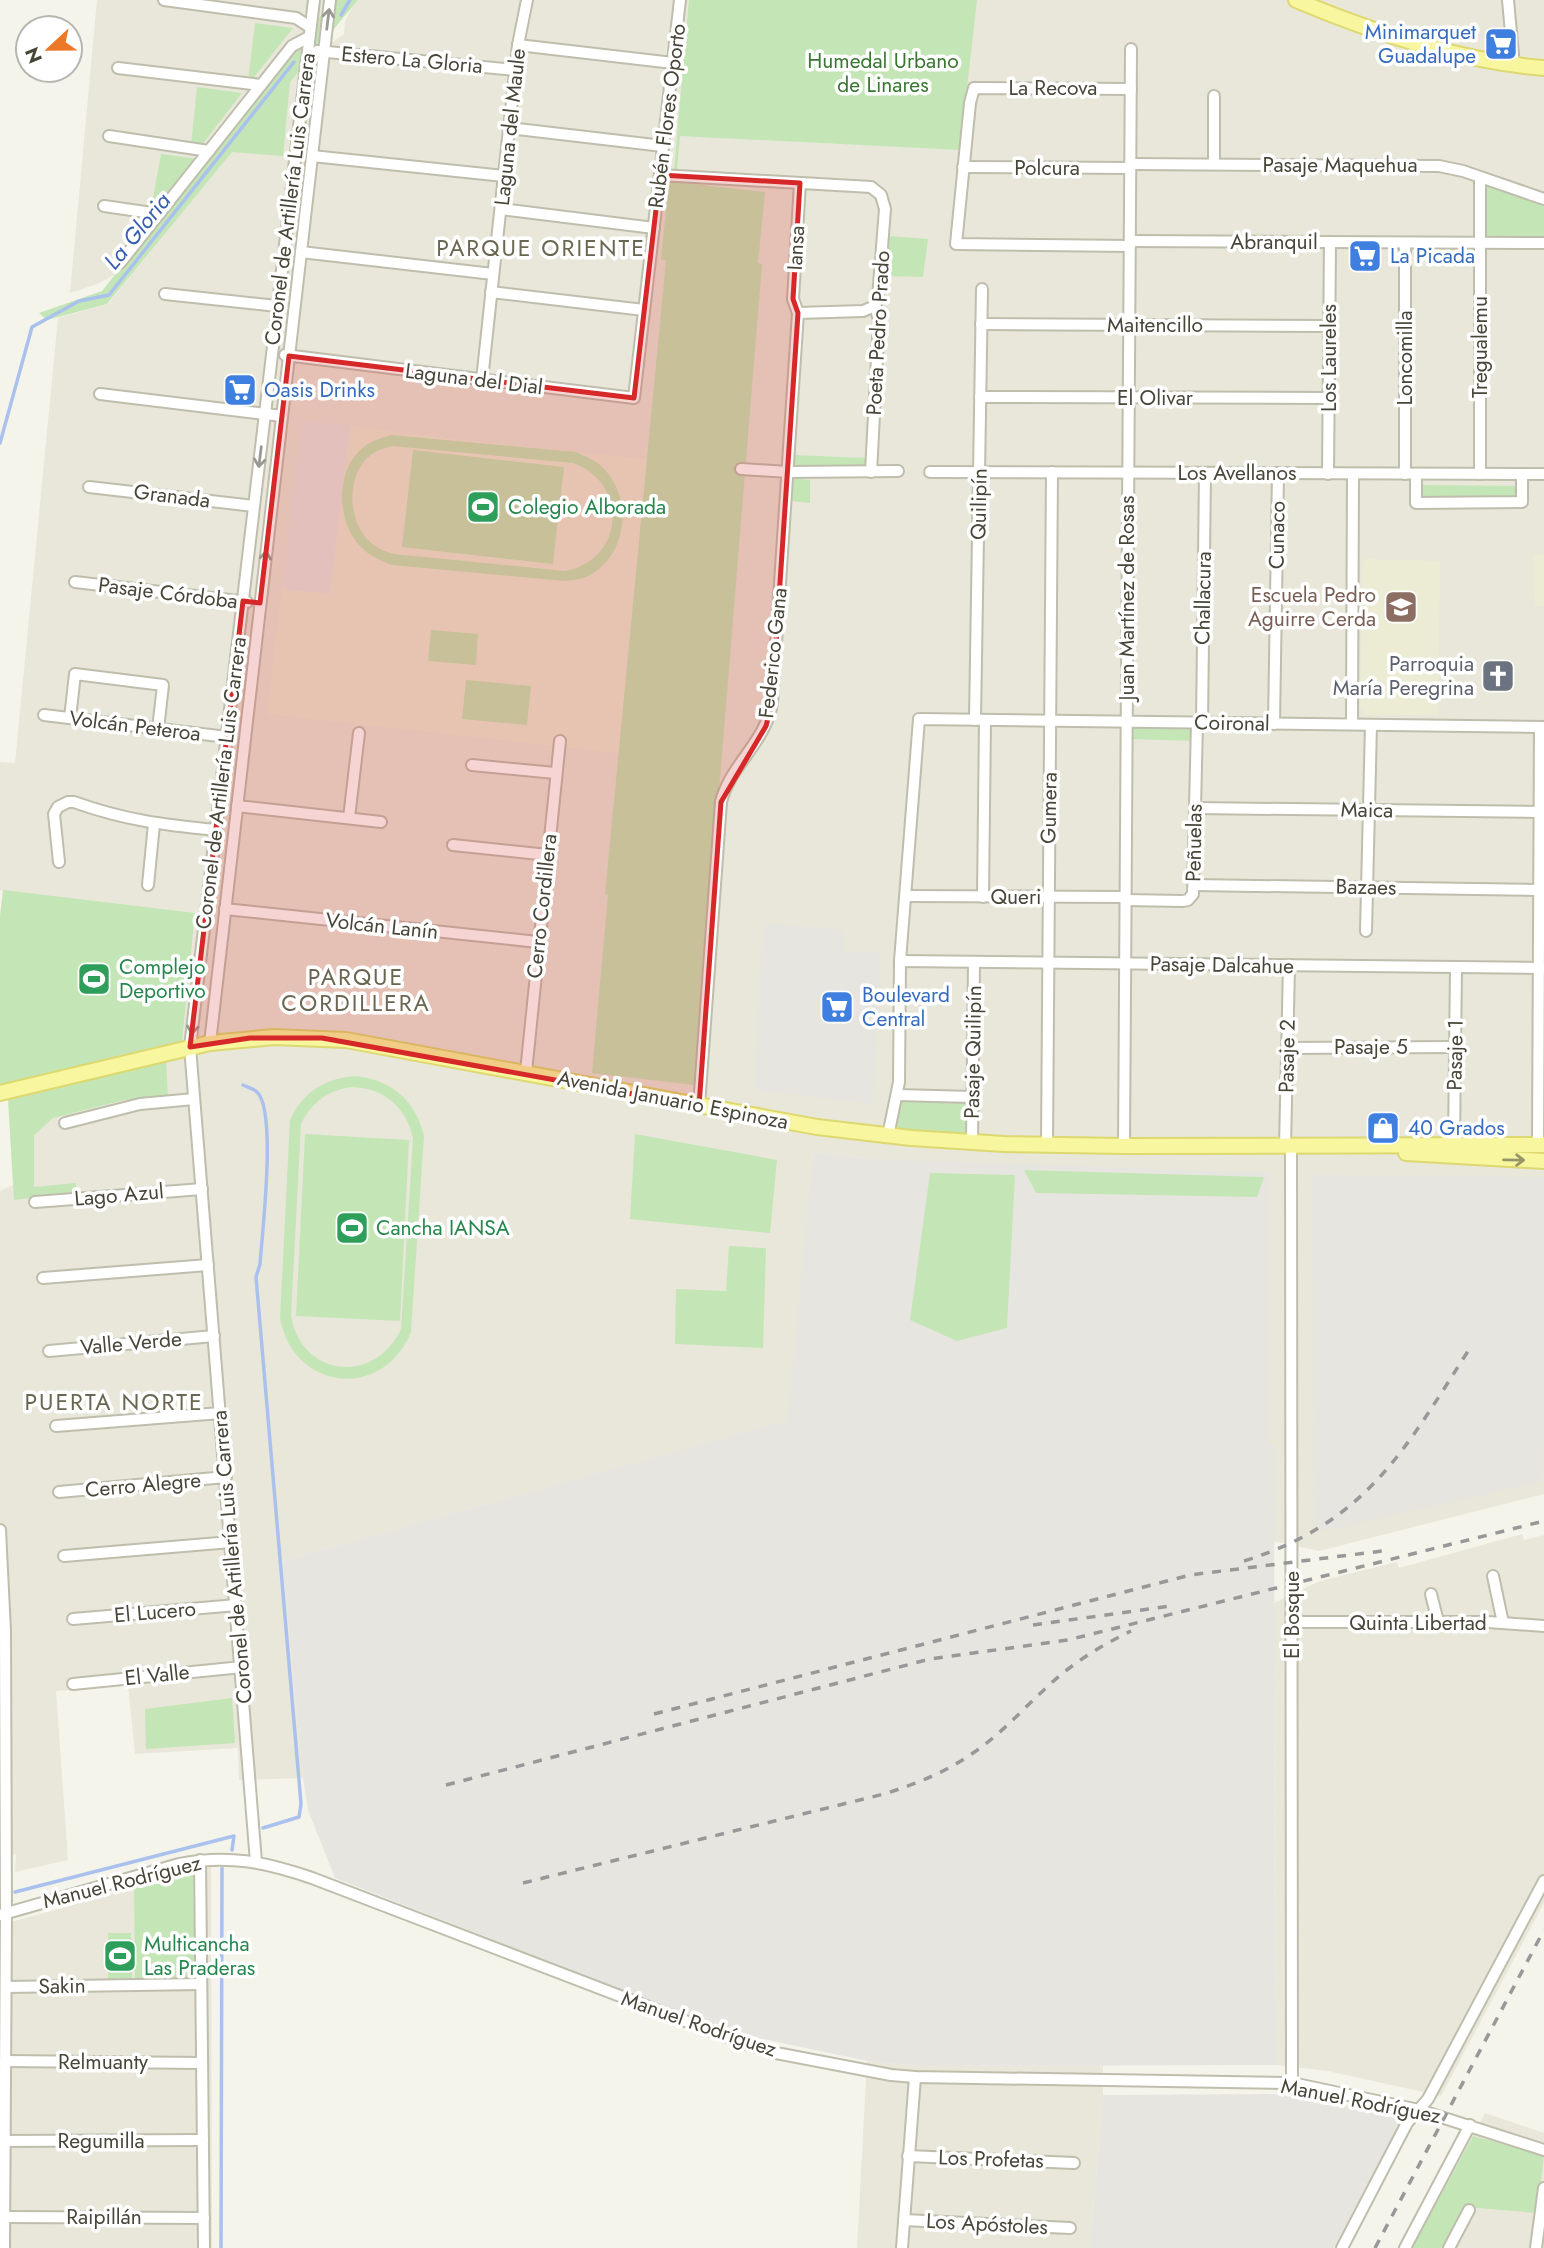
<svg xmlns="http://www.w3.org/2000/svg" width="1544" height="2248" font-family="Jost,sans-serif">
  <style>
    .residential { fill: #e8e7d9 }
    .industrial { fill: #e7e5df }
    .education { fill: #ececd5 }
    .green { fill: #c4e6b6; fill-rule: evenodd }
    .parking { fill: #e6e6e2 }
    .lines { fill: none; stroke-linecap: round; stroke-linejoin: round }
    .stream { stroke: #abc1ed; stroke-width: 3.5 }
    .minor-casing { stroke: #bfbead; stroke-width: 14 }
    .major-casing { stroke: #ddd86f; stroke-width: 18 }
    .minor { stroke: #fff; stroke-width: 10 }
    .major { stroke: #f8f69f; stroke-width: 14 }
    .rail { stroke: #989898; stroke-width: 3.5; stroke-dasharray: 9 9; stroke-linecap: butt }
    .oneway { stroke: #9a9992 }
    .oneway2 { stroke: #979567 }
    .marked { fill: #d62828; fill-opacity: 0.2; stroke: #d62828; stroke-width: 5; stroke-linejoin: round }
    .labels { text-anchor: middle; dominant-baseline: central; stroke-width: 7; stroke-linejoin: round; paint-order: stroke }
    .shop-label { font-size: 21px; fill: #366cbe; stroke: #fff; text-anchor: start }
    .street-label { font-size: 21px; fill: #484639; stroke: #fff }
    .park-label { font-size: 21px; fill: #38772f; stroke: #fff }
    .leisure-label { font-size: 21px; fill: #27864d; stroke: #fff; text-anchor: start }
    .education-label { font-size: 21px; fill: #785e54; stroke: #fff; text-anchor: end }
    .worship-label { font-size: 21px; fill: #5b616d; stroke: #fff; text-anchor: end }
    .water-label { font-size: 23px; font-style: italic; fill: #375eaf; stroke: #fff }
    .neighbourhood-label { font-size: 23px; letter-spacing: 2px; fill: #6a6651; stroke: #fff }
  </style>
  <rect width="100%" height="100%" fill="#f4f4eb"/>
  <g class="residential">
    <polygon points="97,0 342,0 122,271 97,284 70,293"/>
    <polygon points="356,0 1544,0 1544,1494 1319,1551 1274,1541 1274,1444 1269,1444 870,1159 813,1152 789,1420 282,1561 303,1778 239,1780 238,1748 135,1754 128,1685 56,1691 68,1860 15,1872 16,1854 0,1858 0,1191 13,1185 0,917 3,891 0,890 0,762 15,763 58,318 108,304 296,68 344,34 345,21"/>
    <polygon points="1522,1534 1524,1540 1544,1535 1544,1903 1441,2096 1328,2071 1275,2065 1274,1603 1320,1581 1397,1562 1399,1568"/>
    <polygon points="211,1867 212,2248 0,2248 0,1925"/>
    <polygon points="867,2061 917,2066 1103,2065 1103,2095 1090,2248 857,2248"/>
    <polygon points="1485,2113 1544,2133 1544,2248 1412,2248"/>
  </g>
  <g class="industrial">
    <polygon points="763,923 843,930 844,951 881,953 872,1104 755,1090"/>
    <polygon points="813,1152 870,1159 1269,1173 1269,1444 1274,1444 1275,2065 916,2066 867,2061 730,2032 335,1878 308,1810 303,1778 282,1561 788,1420"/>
    <polygon points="1312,1175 1544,1177 1544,1420 1542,1481 1325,1531 1314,1524"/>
    <polygon points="1294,2094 1403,2117 1334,2248 1090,2248 1103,2095"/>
  </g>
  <g class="education">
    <polygon points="302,420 479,442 648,459 619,753 267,714"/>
    <polygon points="1533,555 1544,555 1544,606 1535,606"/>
    <polygon points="1363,559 1440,561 1438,715 1365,715 1360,708"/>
  </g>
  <g class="green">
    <polygon points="333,0 358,0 290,82 283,156 232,152 107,304 47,320 39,313 102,291"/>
    <polygon points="689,0 977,0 960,150 680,136 676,182 765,192 758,263 762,264 695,1085 592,1073 608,895 605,894 666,261 661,259 669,181 673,181"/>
    <polygon points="255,23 293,28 251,81 248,81"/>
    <polygon points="197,87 242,93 201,146 191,145"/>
    <polygon points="161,154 198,159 157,210 151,209"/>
    <polygon points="1486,184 1544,205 1544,241 1487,241"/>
    <polygon points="889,236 928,239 923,277 887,276"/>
    <path d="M391,435l185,17c8,4 17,7 24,13 33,28 29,87 -8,109 -8,5 -18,6 -27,7l-173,-16c-13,-5 -24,-10 -33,-20 -23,-26 -24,-77 6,-99 8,-6 17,-8 26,-11zM392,446l181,17c56,20 52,97 -8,108l-171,-17c-7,-2 -14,-4 -20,-9 -27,-19 -30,-71 -2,-91 6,-4 13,-6 20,-8z"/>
    <polygon points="413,450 564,467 553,564 402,547"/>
    <polygon points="794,455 866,458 866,467 794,468"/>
    <polygon points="793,478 810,480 810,503 792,501"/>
    <polygon points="1420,485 1515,486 1515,499 1419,499"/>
    <polygon points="431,630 478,634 476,665 428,661"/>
    <polygon points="466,680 531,686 527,725 462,719"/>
    <polygon points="1129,725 1194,726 1195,741 1129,739"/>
    <polygon points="3,890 195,913 182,1041 0,1086 0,917"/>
    <polygon points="166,1061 168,1096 124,1100 53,1118 34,1135 34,1187 76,1183 76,1192 14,1200 8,1100"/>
    <path d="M356,1076c36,4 60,25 68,60l-13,196c-28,69 -118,59 -131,-14l10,-198c13,-28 35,-42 66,-44zM352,1087c32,1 54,20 61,51l-12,191c-26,56 -99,49 -110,-13l10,-192c11,-22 27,-34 51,-37z"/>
    <polygon points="900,1098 969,1100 967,1138 891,1132"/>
    <polygon points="305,1134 409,1140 400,1321 296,1316"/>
    <polygon points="635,1134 777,1160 770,1233 630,1219"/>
    <polygon points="1024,1170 1264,1177 1257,1197 1036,1193"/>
    <polygon points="930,1173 1015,1175 1007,1328 957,1341 910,1320"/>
    <polygon points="729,1246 766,1248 763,1348 675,1344 676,1289 726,1291"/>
    <polygon points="232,1698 235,1743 146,1749 145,1709"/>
    <polygon points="193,1873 195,1978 135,1979 134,1886"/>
    <polygon points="108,1933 131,1933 132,1978 108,1979"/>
    <polygon points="1473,2136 1544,2155 1537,2213 1466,2207 1444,2248 1412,2248"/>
  </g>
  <g class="parking">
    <polygon points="302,420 350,426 330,594 282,589"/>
    <polygon points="1295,1135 1450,1135 1450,1141 1297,1144"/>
    <polygon points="1456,1135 1520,1135 1519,1143 1457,1141"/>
  </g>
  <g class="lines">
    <g class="stream">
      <polyline points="341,15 350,0"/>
      <polyline points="0,443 32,327 79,301 109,295 294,62"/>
      <path d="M243,1085c4,2 11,4 14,7 20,19 5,142 3,172l-4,13 45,527 -2,13 -36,11"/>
      <polyline points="15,1892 234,1836 232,1850"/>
      <polyline points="221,2248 222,1868"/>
    </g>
    <defs>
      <g id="minor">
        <polyline points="164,0 296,18 310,27"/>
        <polyline points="1508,0 1514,66"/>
        <polyline points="518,45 673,63"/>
        <polyline points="317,51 516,70"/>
        <polyline points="118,68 261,85"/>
        <polyline points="509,128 663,146"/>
        <polyline points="109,136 209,151"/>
        <polyline points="312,156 504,176"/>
        <polyline points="1130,164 1439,166 1463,171 1544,199"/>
        <polyline points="1214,164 1214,96"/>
        <polyline points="963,167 1130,168"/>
        <polyline points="660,175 871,187 881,195 885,209 878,298 875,306 879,320 871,472"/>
        <polyline points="1480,178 1480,474"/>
        <polyline points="104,206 159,214"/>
        <polyline points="501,209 654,228"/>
        <polyline points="1130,241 1544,243"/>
        <polyline points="1405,243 1405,474"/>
        <polyline points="1130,246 956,244 970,103 974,88 1131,89"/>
        <polyline points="301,252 493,274"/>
        <polyline points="120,263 292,46 309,37"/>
        <polyline points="491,292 644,310"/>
        <polyline points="165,294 277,306"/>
        <polyline points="798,313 863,311 875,306"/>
        <polyline points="981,324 1329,326"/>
        <polyline points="285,355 634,398 680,0"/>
        <polyline points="482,380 518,45 527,0"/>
        <polyline points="100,394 282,416"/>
        <polyline points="980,397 1329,398"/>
        <polyline points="741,469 788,472 898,471"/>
        <polyline points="930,472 1544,474"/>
        <polyline points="1328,474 1330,242"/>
        <polyline points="1416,474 1416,503 1522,502 1522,474"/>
        <polyline points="89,487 254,506"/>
        <polyline points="75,582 247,602"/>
        <polyline points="44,715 227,737"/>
        <polyline points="70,718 75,674 163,685 158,729"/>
        <polyline points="975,720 982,289"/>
        <polyline points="1202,723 1205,473"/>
        <polyline points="1274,724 1278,473"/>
        <polyline points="1352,724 1353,474"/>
        <polyline points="472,765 555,773"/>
        <polyline points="237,806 381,822"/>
        <polyline points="1195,808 1539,812"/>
        <polyline points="349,818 359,733"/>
        <polyline points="453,845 548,855"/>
        <path d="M59,862l-5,-48 4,-7 10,-5h6c50,18 90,23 142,28"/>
        <polyline points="148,885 154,824"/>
        <polyline points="1194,885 1539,890"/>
        <polyline points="906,896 1125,897"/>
        <polyline points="983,897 985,720"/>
        <polyline points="1126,900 1183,901 1188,900 1193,894 1197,723"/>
        <polyline points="225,909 538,942"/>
        <polyline points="1366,931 1371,725"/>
        <polyline points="900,961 1544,968"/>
        <polyline points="210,1043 330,0"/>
        <polyline points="1287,1048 1455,1047"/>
        <polyline points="526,1072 560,741"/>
        <polyline points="897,1095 972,1097"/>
        <path d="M699,1106l22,-304c9,-37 45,-60 51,-99l26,-390 -5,-14 7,-116"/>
        <polyline points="65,1123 140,1104 194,1099"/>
        <polyline points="888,1136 899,1082 900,961 919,719 1544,727"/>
        <polyline points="972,1142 974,962"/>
        <polyline points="1047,1144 1052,472"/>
        <polyline points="1454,1144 1456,967"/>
        <polyline points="1538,1145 1540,727"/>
        <polyline points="1124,1146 1131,49"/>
        <polyline points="1285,1147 1289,965"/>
        <polyline points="1291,1147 1292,2083"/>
        <polyline points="35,1202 202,1189"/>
        <polyline points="43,1278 208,1265"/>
        <polyline points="49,1351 214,1336"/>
        <polyline points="56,1426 221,1413"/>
        <polyline points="59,1492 226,1477"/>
        <polyline points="0,1530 5,1631 6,1913 4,2248"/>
        <polyline points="64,1556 231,1542"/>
        <polyline points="1493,1576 1503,1623"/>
        <polyline points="1431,1594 1438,1622"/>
        <polyline points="73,1619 237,1605"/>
        <polyline points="1292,1622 1488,1622 1544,1626"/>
        <polyline points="73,1684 242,1667"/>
        <polyline points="200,1860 204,2248"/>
        <polyline points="256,1862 190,1047 314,0"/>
        <path d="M0,1915l179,-51c49,-10 86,-2 133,14l428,164 36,11 115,22 24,2 377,6 127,27 125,40"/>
        <polyline points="6,1987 201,1984"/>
        <polyline points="5,2061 202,2063"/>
        <polyline points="0,2141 203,2140"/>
        <polyline points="908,2156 1074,2163"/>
        <polyline points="4,2217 204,2218"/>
        <polyline points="904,2220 1070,2228"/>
        <polyline points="902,2248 915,2077"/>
        <polyline points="1342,2248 1407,2123 1428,2099 1544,1881"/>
        <polyline points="1405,2248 1470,2125"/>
        <polyline points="1449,2248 1469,2210"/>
        <polyline points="1536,2248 1544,2188"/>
      </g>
      <g id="major">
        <path d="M1296,0c78,33 163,61 248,68"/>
        <polyline points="0,1093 210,1043 274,1037 346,1040 817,1127 911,1138 1004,1144 1124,1146 1544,1145"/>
        <polyline points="1406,1153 1544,1161"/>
      </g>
    </defs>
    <use href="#minor" class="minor-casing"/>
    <use href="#major" class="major-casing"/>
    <use href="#minor" class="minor"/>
    <use href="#major" class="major"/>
    <g class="rail">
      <path d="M1244,1561c125,-39 162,-114 228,-216"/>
      <polyline points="1033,1625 1171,1606"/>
      <polyline points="654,1714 1190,1575 1390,1550"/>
      <polyline points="446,1785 930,1659 1068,1640 1544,1521"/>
      <path d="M523,1883l361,-89c32,-10 62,-22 89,-41 27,-18 49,-43 73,-65 25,-24 54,-42 85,-57"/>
      <polyline points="1375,2248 1544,1930"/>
    </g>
  </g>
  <defs><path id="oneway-shaft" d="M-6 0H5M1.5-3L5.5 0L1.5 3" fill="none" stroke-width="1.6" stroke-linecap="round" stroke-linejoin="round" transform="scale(1.75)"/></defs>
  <g class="oneway">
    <use href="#oneway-shaft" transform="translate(328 19) rotate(-83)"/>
    <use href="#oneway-shaft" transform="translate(260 457) rotate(97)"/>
    <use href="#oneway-shaft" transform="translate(265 561) rotate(-83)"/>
    <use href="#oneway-shaft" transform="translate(193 1024) rotate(97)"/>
  </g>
  <use class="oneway2" href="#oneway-shaft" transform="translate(1514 1160) rotate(1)"/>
  <path class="marked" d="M660,175l140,8 -7,116 5,14 -26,390 -6,23 -45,76 -22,304 -377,-68h-72l-60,9 53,-446 17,2 29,-247 345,42z"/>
  <defs>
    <symbol id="supermarket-square" viewBox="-11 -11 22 22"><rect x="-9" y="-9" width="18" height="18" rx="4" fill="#3f7fe0" stroke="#fff"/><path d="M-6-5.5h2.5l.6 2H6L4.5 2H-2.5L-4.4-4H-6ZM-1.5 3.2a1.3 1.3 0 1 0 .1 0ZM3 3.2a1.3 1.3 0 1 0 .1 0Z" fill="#fff"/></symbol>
    <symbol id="stadium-square" viewBox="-11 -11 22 22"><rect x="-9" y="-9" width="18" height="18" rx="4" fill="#2e9e5b" stroke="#fff"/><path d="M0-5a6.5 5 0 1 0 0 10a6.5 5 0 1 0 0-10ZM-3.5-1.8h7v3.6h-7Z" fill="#fff"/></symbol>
    <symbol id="school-square" viewBox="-11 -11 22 22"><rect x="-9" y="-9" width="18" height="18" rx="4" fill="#8d6e63" stroke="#fff"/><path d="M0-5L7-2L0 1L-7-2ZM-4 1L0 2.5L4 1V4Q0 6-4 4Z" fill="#fff"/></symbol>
    <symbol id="church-square" viewBox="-11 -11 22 22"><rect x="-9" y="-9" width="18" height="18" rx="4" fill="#6b7280" stroke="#fff"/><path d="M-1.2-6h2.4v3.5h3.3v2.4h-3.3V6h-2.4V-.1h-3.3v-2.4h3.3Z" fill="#fff"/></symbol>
    <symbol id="shop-square" viewBox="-11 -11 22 22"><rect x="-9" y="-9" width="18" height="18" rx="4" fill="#3f7fe0" stroke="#fff"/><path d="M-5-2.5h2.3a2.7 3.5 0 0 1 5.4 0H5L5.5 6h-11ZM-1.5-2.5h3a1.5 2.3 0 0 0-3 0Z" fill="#fff"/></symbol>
  </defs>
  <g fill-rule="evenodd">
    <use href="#supermarket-square" x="1482" y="25" width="38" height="38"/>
    <use href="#supermarket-square" x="1346" y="237" width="38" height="38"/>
    <use href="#supermarket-square" x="221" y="371" width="38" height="38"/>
    <use href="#stadium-square" x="464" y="488" width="38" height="38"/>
    <use href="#school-square" x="1382" y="588" width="38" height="38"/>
    <use href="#church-square" x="1479" y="657" width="38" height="38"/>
    <use href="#stadium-square" x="75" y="960" width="38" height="38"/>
    <use href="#supermarket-square" x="818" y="988" width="38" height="38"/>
    <use href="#shop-square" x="1364" y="1109" width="38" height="38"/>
    <use href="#stadium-square" x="333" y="1209" width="38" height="38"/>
    <use href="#stadium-square" x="101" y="1937" width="38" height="38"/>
  </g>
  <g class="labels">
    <g class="shop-label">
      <text x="1476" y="32" text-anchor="end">Minimarquet<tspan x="1476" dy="24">Guadalupe</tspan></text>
      <text x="1390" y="256">La Picada</text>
      <text x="264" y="390">Oasis Drinks</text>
      <text x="862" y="995">Boulevard<tspan x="862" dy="24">Central</tspan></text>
      <text x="1408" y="1128">40 Grados</text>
    </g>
    <g class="street-label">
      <text transform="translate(412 60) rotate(5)">Estero La Gloria</text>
      <text x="1053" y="88">La Recova</text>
      <text transform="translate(667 116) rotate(-83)">Rubén Flores Oporto</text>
      <text transform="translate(510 127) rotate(-84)">Laguna del Maule</text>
      <text x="1340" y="165">Pasaje Maquehua</text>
      <text x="1047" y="168">Polcura</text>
      <text transform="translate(290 199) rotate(-83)">Coronel de Artillería Luis Carrera</text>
      <text x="1274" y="242">Abranquil</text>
      <text transform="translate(796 248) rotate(-87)">Iansa</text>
      <text x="1155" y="325">Maitencillo</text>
      <text transform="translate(878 333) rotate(-87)">Poeta Pedro Prado</text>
      <text transform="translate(1480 347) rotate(-90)">Tregualemu</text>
      <text transform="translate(1329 358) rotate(-90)">Los Laureles</text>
      <text transform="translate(1405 358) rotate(-90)">Loncomilla</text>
      <text transform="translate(474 379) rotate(7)">Laguna del Dial</text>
      <text x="1155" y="398">El Olivar</text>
      <text x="1237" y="473">Los Avellanos</text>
      <text transform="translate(172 496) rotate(7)">Granada</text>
      <text transform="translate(979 504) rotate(-89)">Quilipín</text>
      <text transform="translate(1277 535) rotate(-89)">Cunaco</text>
      <text transform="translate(168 593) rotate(7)">Pasaje Córdoba</text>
      <text transform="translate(1127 598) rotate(-90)">Juan Martínez de Rosas</text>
      <text transform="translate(1203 598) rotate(-89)">Challacura</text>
      <text transform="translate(773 653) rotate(-84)">Federico Gana</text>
      <text transform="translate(1232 723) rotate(1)">Coironal</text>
      <text transform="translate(135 726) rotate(7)">Volcán Peteroa</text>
      <text transform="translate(221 783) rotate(-83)">Coronel de Artillería Luis Carrera</text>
      <text transform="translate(1049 808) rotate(-89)">Gumera</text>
      <text transform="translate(1367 810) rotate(1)">Maica</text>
      <text transform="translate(1194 843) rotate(-89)">Peñuelas</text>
      <text transform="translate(1366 887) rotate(1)">Bazaes</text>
      <text x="1016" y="897">Queri</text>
      <text transform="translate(542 906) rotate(-84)">Cerro Cordillera</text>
      <text transform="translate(382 926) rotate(6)">Volcán Lanín</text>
      <text transform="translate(1222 965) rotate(1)">Pasaje Dalcahue</text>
      <text x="1371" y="1047">Pasaje 5</text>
      <text transform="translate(973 1052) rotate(-89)">Pasaje Quilipín</text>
      <text transform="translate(1455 1055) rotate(-89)">Pasaje 1</text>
      <text transform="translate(1287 1056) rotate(-89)">Pasaje 2</text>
      <text transform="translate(673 1100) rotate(11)">Avenida Januario Espinoza</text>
      <text transform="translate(119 1195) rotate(-5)">Lago Azul</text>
      <text transform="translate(131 1343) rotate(-5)">Valle Verde</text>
      <text transform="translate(143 1485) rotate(-5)">Cerro Alegre</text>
      <text transform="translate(232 1557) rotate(-95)">Coronel de Artillería Luis Carrera</text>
      <text transform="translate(155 1612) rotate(-5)">El Lucero</text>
      <text transform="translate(1292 1615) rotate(-90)">El Bosque</text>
      <text x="1418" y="1623">Quinta Libertad</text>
      <text transform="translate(157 1675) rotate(-6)">El Valle</text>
      <text transform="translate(122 1882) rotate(-14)">Manuel Rodríguez</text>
      <text transform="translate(62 1986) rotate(-1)">Sakin</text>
      <text transform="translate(699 2024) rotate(19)">Manuel Rodríguez</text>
      <text x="103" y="2062">Relmuanty</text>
      <text transform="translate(1361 2101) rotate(11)">Manuel Rodríguez</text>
      <text x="101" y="2141">Regumilla</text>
      <text transform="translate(991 2159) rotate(2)">Los Profetas</text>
      <text x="104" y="2217">Raipillán</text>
      <text transform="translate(987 2224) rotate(3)">Los Apóstoles</text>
    </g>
    <g class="park-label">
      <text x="883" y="61">Humedal Urbano<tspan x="883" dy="24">de Linares</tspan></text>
    </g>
    <g class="leisure-label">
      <text x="508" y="507">Colegio Alborada</text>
      <text x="119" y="967">Complejo<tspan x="119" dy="24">Deportivo</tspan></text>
      <text x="376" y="1228">Cancha IANSA</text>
      <text x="144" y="1944">Multicancha<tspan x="144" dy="24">Las Praderas</tspan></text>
    </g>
    <g class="education-label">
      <text x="1376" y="595">Escuela Pedro<tspan x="1376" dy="24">Aguirre Cerda</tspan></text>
    </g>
    <g class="worship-label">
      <text x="1474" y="664">Parroquia<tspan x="1474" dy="24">María Peregrina</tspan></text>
    </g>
    <g class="water-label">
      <text transform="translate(137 231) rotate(-51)">La Gloria</text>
    </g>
    <g class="neighbourhood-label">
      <text x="541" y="248">PARQUE ORIENTE</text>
      <text x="356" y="977">PARQUE<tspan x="356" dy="26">CORDILLERA</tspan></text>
      <text x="114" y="1402">PUERTA NORTE</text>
    </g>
  </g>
  <g transform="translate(49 49) rotate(248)"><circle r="33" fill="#ffffff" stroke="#b6b5b0" stroke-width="2"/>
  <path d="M0-5L12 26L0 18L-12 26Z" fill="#ed7828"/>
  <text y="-10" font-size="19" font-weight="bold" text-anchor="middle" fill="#484639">N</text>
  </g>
</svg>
